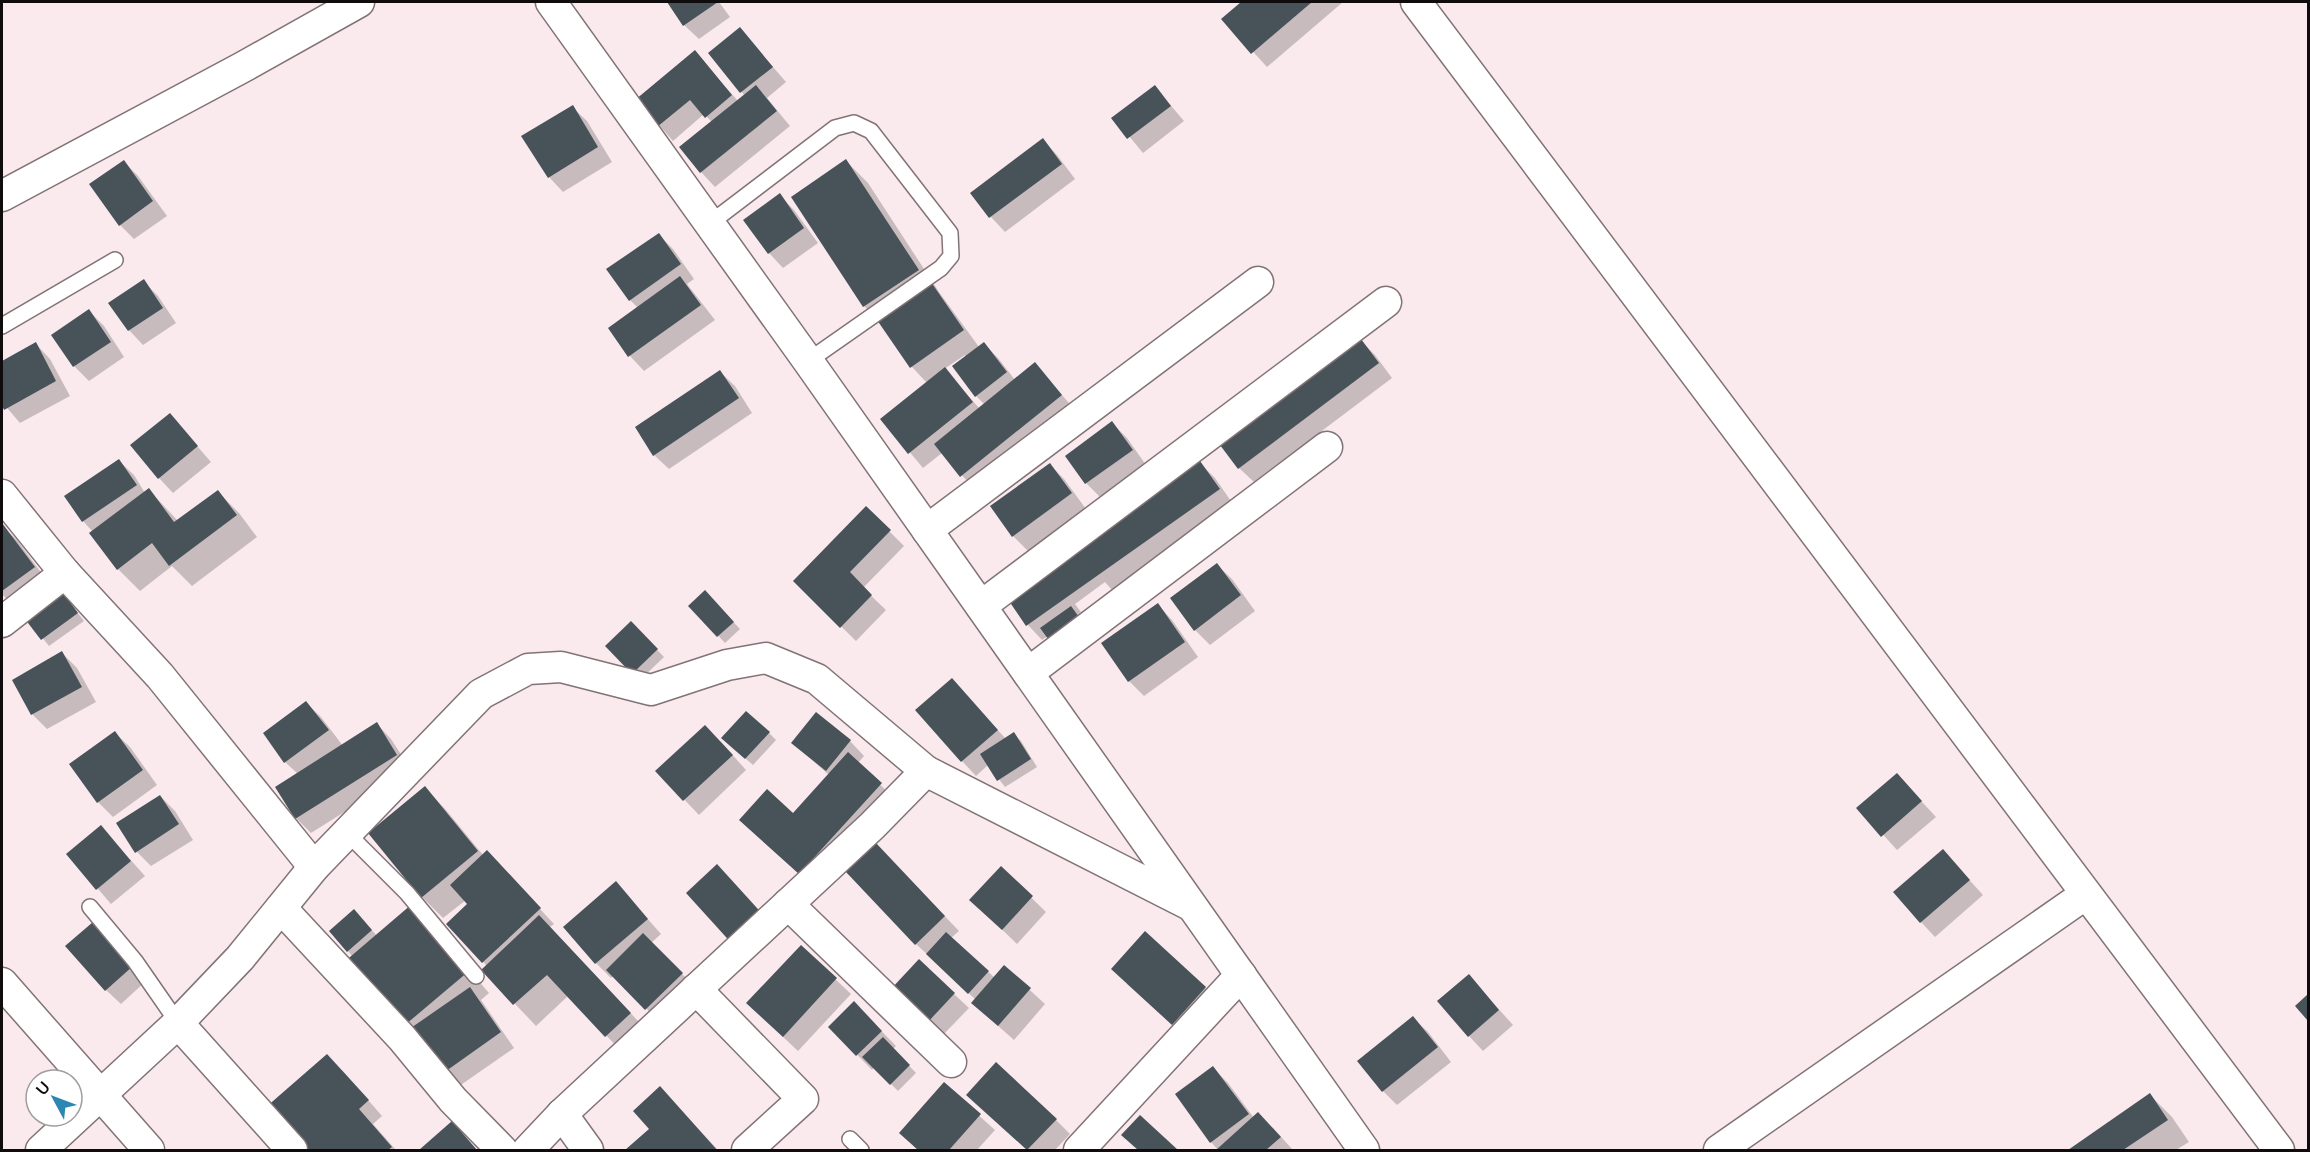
<svg xmlns="http://www.w3.org/2000/svg" width="2310" height="1152" font-family="Mulish,sans-serif">
  <style>
    .shadow { fill: #0003; fill-rule: evenodd }
    .building { fill: #475259 }
    .lines { fill: none; stroke-linecap: round; stroke-linejoin: round }
    .service-casing { stroke: #817376; stroke-width: 18 }
    .minor-casing { stroke: #817376; stroke-width: 33 }
    .service { stroke: #fff; stroke-width: 15 }
    .minor { stroke: #fff; stroke-width: 30 }
  </style>
  <rect width="100%" height="100%" fill="#faeaed"/>
  <g class="shadow">
    <polygon points="668,2 719,2 730,17 699,39 684,25"/>
    <polygon points="1244,2 1343,2 1267,67 1223,19"/>
    <polygon points="740,29 786,82 767,98 790,126 715,187 701,172 712,122 704,114 673,141 637,100 694,52 738,101 745,96 710,53"/>
    <polygon points="1155,87 1184,121 1143,153 1114,118"/>
    <polygon points="572,107 587,121 612,162 563,192 549,177"/>
    <polygon points="1043,140 1057,155 1075,179 1005,232 991,217 972,193"/>
    <path d="M846,161l22,22 71,109 40,55 5,-3 14,14 17,22 20,-16 40,46 -99,81 -34,-38 -19,15 -41,-49 45,-36 -15,-16 -32,-45 -16,-16 -71,-109zM965,355l11,41 9,9 -5,4 -36,-40z"/>
    <polygon points="124,162 138,176 167,216 134,239 120,225"/>
    <polygon points="779,195 794,210 818,243 783,268 769,253"/>
    <polygon points="659,235 673,249 694,279 687,284 715,320 644,371 630,356 610,329 638,308 630,300"/>
    <polygon points="143,281 158,296 176,323 143,345 129,330"/>
    <polygon points="89,311 104,326 124,357 89,381 74,366 53,336"/>
    <polygon points="1361,341 1375,355 1392,378 1254,482 1239,468"/>
    <polygon points="36,344 50,359 70,396 20,423 2,402 2,362"/>
    <polygon points="720,372 735,386 752,413 669,469 654,455"/>
    <polygon points="170,415 211,462 173,493 159,478"/>
    <polygon points="1112,423 1127,438 1146,465 1101,498 1086,483"/>
    <polygon points="119,461 134,475 145,493 149,490 178,521 218,492 239,513 257,537 192,586 172,566 140,591 118,569 93,532 83,521"/>
    <polygon points="1200,463 1215,478 1233,504 1112,590 1105,582 1075,604 1081,612 1078,614 1090,632 1048,636 1042,640 1028,625 1009,599"/>
    <polygon points="1050,465 1064,479 1086,509 1028,551 1013,536 992,507"/>
    <polygon points="866,508 904,546 863,588 886,610 856,641 795,581"/>
    <polygon points="2,526 17,540 48,582 14,607 2,594"/>
    <polygon points="1217,565 1232,579 1255,611 1210,645 1195,630 1172,599"/>
    <polygon points="62,593 84,621 49,646 27,619"/>
    <polygon points="712,599 740,629 725,643 691,606"/>
    <polygon points="1158,605 1172,620 1198,657 1144,696 1129,681 1103,644"/>
    <polygon points="631,623 664,657 640,680 607,646"/>
    <polygon points="62,653 77,668 96,702 47,729 32,714"/>
    <polygon points="952,680 1006,739 1014,734 1021,741 1037,767 1005,787 988,765 976,776 962,761"/>
    <polygon points="306,703 321,717 343,746 377,724 391,739 411,770 311,833 296,818 277,788 298,774 285,762"/>
    <polygon points="115,733 130,747 157,785 113,817 98,802"/>
    <polygon points="769,733 776,740 753,765 730,745"/>
    <polygon points="720,741 746,770 699,815 657,771"/>
    <polygon points="850,741 864,756 858,763 902,806 821,894 763,841 793,815 829,775 793,743"/>
    <polygon points="1897,775 1936,817 1897,850 1859,808"/>
    <polygon points="425,788 446,810 483,855 501,867 554,924 550,927 652,1036 628,1058 568,996 536,1026 483,970 487,966 448,924 469,904 466,900 443,918 422,897"/>
    <polygon points="160,796 175,811 193,840 151,866 137,852"/>
    <polygon points="101,827 145,876 111,904 68,854"/>
    <polygon points="1943,851 1983,895 1935,937 1921,922"/>
    <polygon points="891,860 959,931 951,938 995,978 1005,967 1045,1004 1014,1040 988,1017 976,1000 916,944 848,872"/>
    <polygon points="1001,868 1046,912 1017,944 986,914"/>
    <polygon points="731,881 779,933 750,960 736,946"/>
    <polygon points="616,883 661,934 651,943 696,988 661,1023 613,976 611,978 596,963 565,927"/>
    <polygon points="361,918 377,936 433,928 489,993 481,1000 514,1048 455,1089 348,951"/>
    <polygon points="93,924 146,981 121,1004 106,990"/>
    <polygon points="801,947 851,994 798,1051 763,1018"/>
    <polygon points="1469,976 1513,1025 1483,1051 1469,1036"/>
    <polygon points="1127,984 1205,988 1220,1002 1187,1038"/>
    <polygon points="954,994 969,1008 942,1036 907,1004"/>
    <polygon points="854,1003 896,1046 893,1049 916,1073 898,1091 874,1067 872,1070 830,1027"/>
    <polygon points="1413,1018 1428,1032 1451,1062 1397,1105 1383,1091"/>
    <polygon points="1213,1068 1228,1083 1254,1118 1273,1128 1293,1150 1218,1150 1211,1142"/>
    <polygon points="342,1070 382,1116 373,1124 396,1150 304,1150"/>
    <polygon points="944,1084 995,1130 977,1150 918,1150 901,1133"/>
    <polygon points="660,1088 681,1110 718,1150 627,1150 651,1129"/>
    <polygon points="2150,1095 2172,1117 2189,1142 2176,1150 2070,1150"/>
    <polygon points="983,1109 1056,1120 1070,1134 1055,1150 1027,1150"/>
    <polygon points="1140,1117 1176,1150 1137,1149"/>
    <polygon points="452,1123 477,1150 421,1150"/>
  </g>
  <g class="building">
    <polygon points="667,2 718,2 683,26"/>
    <polygon points="1241,2 1312,2 1251,54 1221,19"/>
    <polygon points="740,27 773,67 740,93 708,53"/>
    <polygon points="695,50 732,95 705,118 690,100 657,127 635,100"/>
    <polygon points="756,85 777,111 700,173 679,147"/>
    <polygon points="1155,85 1171,106 1127,139 1111,118"/>
    <polygon points="573,105 598,147 548,178 521,136"/>
    <polygon points="1043,138 1062,164 989,218 970,193"/>
    <polygon points="846,159 919,270 863,307 791,197"/>
    <polygon points="124,160 153,201 119,226 89,184"/>
    <polygon points="780,193 804,228 768,254 743,220"/>
    <polygon points="659,233 681,264 629,301 606,269"/>
    <polygon points="680,276 701,305 628,357 608,328"/>
    <polygon points="144,279 163,308 128,331 108,303"/>
    <polygon points="931,282 964,330 910,368 877,320"/>
    <polygon points="89,309 111,342 73,367 51,335"/>
    <polygon points="1361,339 1379,363 1238,469 1220,445"/>
    <polygon points="36,342 56,381 4,410 2,405 2,361"/>
    <polygon points="984,342 1007,372 975,397 952,366"/>
    <polygon points="1035,362 1062,395 960,477 934,444"/>
    <polygon points="945,367 973,402 908,454 880,419"/>
    <polygon points="720,370 739,398 653,456 635,427"/>
    <polygon points="170,413 198,446 158,479 130,445"/>
    <polygon points="1112,421 1133,450 1085,484 1065,456"/>
    <polygon points="119,459 137,485 82,522 64,496"/>
    <polygon points="1200,461 1220,489 1026,626 1007,598"/>
    <polygon points="1050,463 1072,493 1012,537 990,506"/>
    <polygon points="149,488 174,522 218,490 237,515 169,566 152,543 117,570 89,533"/>
    <polygon points="866,506 891,530 850,572 872,595 840,628 793,581"/>
    <polygon points="2,523 35,567 2,591"/>
    <polygon points="1217,563 1241,595 1194,631 1170,598"/>
    <polygon points="705,590 734,622 717,637 688,606"/>
    <polygon points="62,591 78,613 41,640 25,619"/>
    <polygon points="1158,603 1185,642 1128,682 1101,643"/>
    <polygon points="1071,606 1084,624 1054,647 1040,628"/>
    <polygon points="631,621 658,649 632,674 605,646"/>
    <polygon points="62,651 82,687 31,715 12,680"/>
    <polygon points="952,678 998,730 961,762 915,710"/>
    <polygon points="306,701 329,730 284,763 263,733"/>
    <polygon points="746,711 770,732 745,759 721,738"/>
    <polygon points="816,712 851,740 826,771 791,743"/>
    <polygon points="377,722 397,755 295,819 275,787"/>
    <polygon points="705,725 733,755 683,801 655,771"/>
    <polygon points="115,731 143,770 97,803 69,764"/>
    <polygon points="1014,732 1031,759 997,781 980,754"/>
    <polygon points="848,752 882,783 799,874 739,820 767,789 793,813"/>
    <polygon points="1897,773 1922,801 1881,837 1856,808"/>
    <polygon points="425,786 478,851 421,898 368,833"/>
    <polygon points="160,795 179,824 135,853 116,823"/>
    <polygon points="101,825 131,861 96,890 66,854"/>
    <polygon points="876,843 945,916 915,945 846,872"/>
    <polygon points="1943,849 1970,880 1920,923 1893,892"/>
    <polygon points="487,850 541,908 482,963 446,924 467,904 450,885"/>
    <polygon points="717,864 766,918 735,947 686,893"/>
    <polygon points="1001,866 1033,896 1002,930 969,900"/>
    <polygon points="616,881 648,919 595,964 563,927"/>
    <polygon points="412,904 469,971 399,1030 343,963"/>
    <polygon points="354,909 372,930 347,952 329,931"/>
    <polygon points="539,915 631,1013 605,1037 547,975 513,1005 481,970"/>
    <polygon points="93,922 133,966 105,991 65,946"/>
    <polygon points="1145,931 1206,987 1172,1025 1111,969"/>
    <polygon points="946,932 989,971 968,994 926,954"/>
    <polygon points="643,933 683,973 645,1010 606,970"/>
    <polygon points="801,945 837,978 783,1037 746,1003"/>
    <polygon points="919,959 955,993 927,1023 891,989"/>
    <polygon points="1004,965 1031,988 998,1026 971,1003"/>
    <polygon points="1469,974 1499,1010 1468,1037 1437,1001"/>
    <polygon points="470,987 501,1032 439,1076 408,1030"/>
    <polygon points="2308,994 2308,1021 2295,1006"/>
    <polygon points="854,1001 882,1031 856,1056 828,1027"/>
    <polygon points="1413,1016 1438,1047 1382,1092 1357,1061"/>
    <polygon points="883,1037 910,1065 890,1085 862,1057"/>
    <polygon points="327,1054 369,1100 359,1109 392,1147 388,1150 303,1150 265,1108"/>
    <polygon points="996,1062 1057,1119 1027,1150 966,1095"/>
    <polygon points="1213,1066 1249,1114 1210,1143 1175,1094"/>
    <polygon points="944,1082 981,1114 949,1150 918,1150 899,1133"/>
    <polygon points="660,1086 717,1150 625,1150 649,1129 633,1111"/>
    <polygon points="2150,1093 2168,1120 2123,1150 2068,1150"/>
    <polygon points="1258,1112 1281,1137 1266,1150 1216,1150"/>
    <polygon points="1140,1115 1178,1150 1138,1150 1121,1135"/>
    <polygon points="452,1121 477,1150 419,1150"/>
  </g>
  <g class="lines">
    <defs>
      <g id="service">
        <polyline points="709,224 835,128 854,123 871,131 950,233 951,256 941,268 808,361"/>
        <polyline points="2,326 115,260"/>
        <polyline points="347,833 407,893 476,976"/>
        <polyline points="90,907 135,961 178,1023"/>
        <polyline points="850,1139 861,1150"/>
      </g>
      <g id="minor">
        <polyline points="551,2 808,361 1364,1150"/>
        <polyline points="1416,2 2279,1150"/>
        <polyline points="2,196 243,67 359,2"/>
        <polyline points="2,495 65,573 160,676 314,867"/>
        <polyline points="927,530 1258,282"/>
        <polyline points="981,606 1386,302"/>
        <polyline points="2,622 65,573"/>
        <polyline points="1028,673 1327,447"/>
        <polyline points="788,904 951,1062"/>
        <polyline points="281,908 402,1038 453,1100 502,1150"/>
        <polyline points="2,983 149,1150"/>
        <polyline points="696,989 803,1099 747,1150"/>
        <polyline points="178,1023 292,1150"/>
        <polyline points="562,1114 588,1150"/>
        <polyline points="41,1150 178,1023 240,958 314,867 481,694 528,669 561,667 651,690 727,665 766,658 817,679 926,771"/>
        <polyline points="528,1150 562,1114 872,826 926,771 1190,905"/>
        <polyline points="1079,1150 1241,975"/>
        <polyline points="1719,1150 2086,894"/>
      </g>
    </defs>
    <use href="#service" class="service-casing"/>
    <use href="#minor" class="minor-casing"/>
    <use href="#service" class="service"/>
    <use href="#minor" class="minor"/>
  </g>
  <rect width="2310" height="1152" fill="none" stroke="#100b0c" stroke-width="6"/>
  <g transform="translate(54 1098) rotate(311)"><circle r="28" fill="#ffffff" stroke="#9f9d9e" stroke-width="1.5"/>
  <path d="M0-4.5L10 22L0 15L-10 22Z" fill="#2c87b4"/>
  <text y="-9" font-size="16" font-weight="bold" text-anchor="middle" fill="#100b0c">U</text>
  </g>
</svg>
